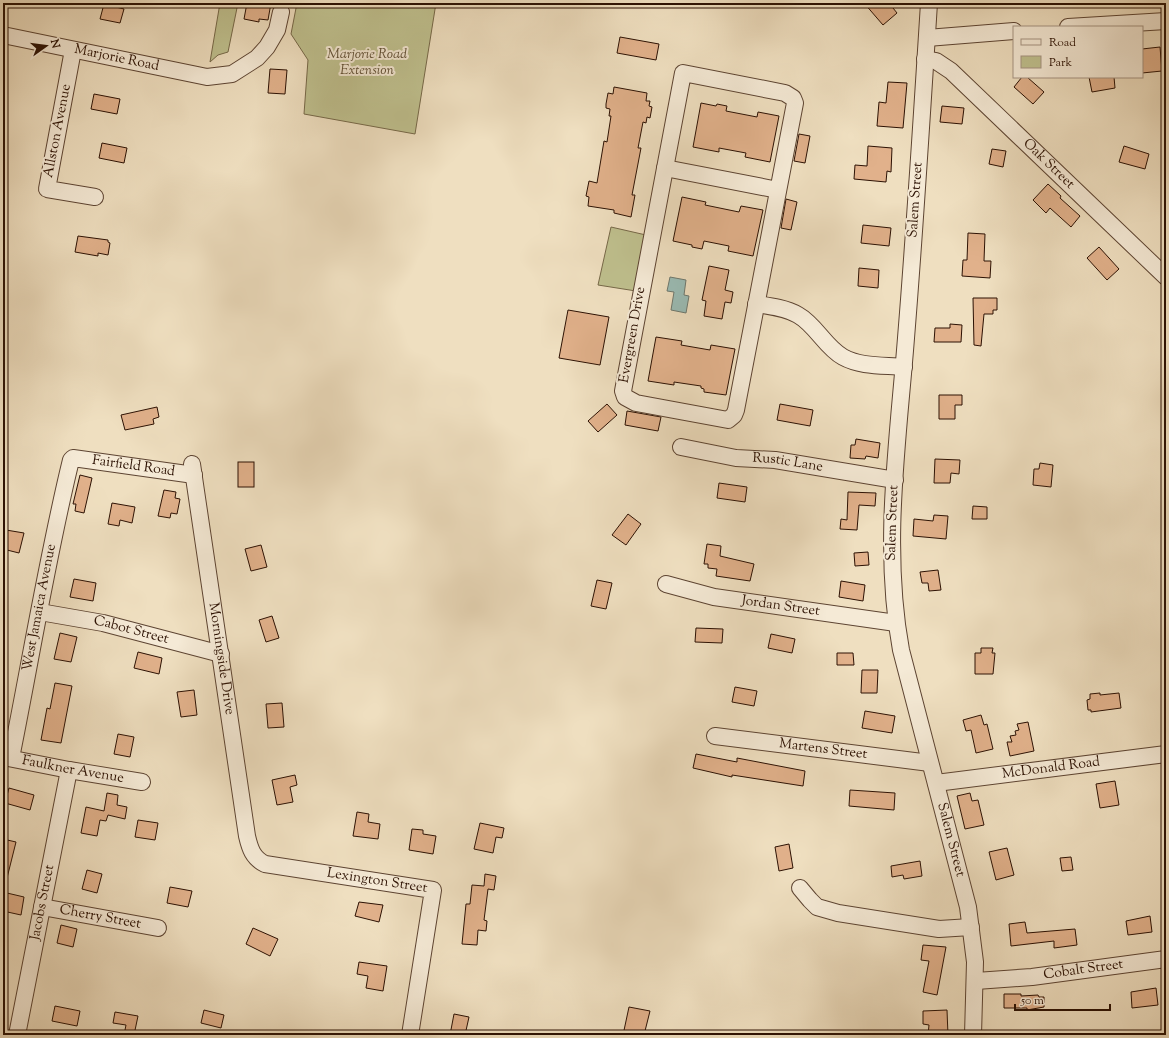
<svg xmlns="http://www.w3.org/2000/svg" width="1169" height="1038" font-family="'Sorts Mill Goudy',serif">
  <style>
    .green { fill: #bfc08e; stroke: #766848 }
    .water { fill: #9abcb5; stroke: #6e786e }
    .building { fill: #e1b18b; stroke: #2c1103 }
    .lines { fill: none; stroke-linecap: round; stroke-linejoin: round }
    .minor-casing { stroke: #5d4432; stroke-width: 18 }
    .minor { stroke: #f5ead6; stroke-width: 16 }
    .labels { text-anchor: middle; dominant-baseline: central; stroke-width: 4; stroke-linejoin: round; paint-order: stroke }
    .park-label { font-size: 14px; font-style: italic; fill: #5f4e34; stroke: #f5ead6 }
    .street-label { font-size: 14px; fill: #2c1103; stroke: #f5ead6 }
  </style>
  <rect width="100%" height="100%" fill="#efdfc0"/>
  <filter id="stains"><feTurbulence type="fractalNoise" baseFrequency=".005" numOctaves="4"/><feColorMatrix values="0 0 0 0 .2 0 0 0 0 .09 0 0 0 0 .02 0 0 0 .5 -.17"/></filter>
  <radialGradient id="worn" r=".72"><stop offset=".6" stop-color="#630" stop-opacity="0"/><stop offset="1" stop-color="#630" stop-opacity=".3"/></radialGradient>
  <g class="green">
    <polygon points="220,3 238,3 228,52 218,55 210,62"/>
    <polygon points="297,3 436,3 415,134 304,114 308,60 291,34"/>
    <polygon points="611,227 646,235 636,291 598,285"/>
  </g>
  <polygon class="water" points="670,277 686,280 684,295 689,296 686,313 671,310 674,292 667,291"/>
  <g class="building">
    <polygon points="247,3 271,3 268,20 259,19 259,22 244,19"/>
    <polygon points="864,3 889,3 897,13 883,25"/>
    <polygon points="104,4 124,9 120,23 100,19"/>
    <polygon points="620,37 659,44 656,60 617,53"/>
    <polygon points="1160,47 1162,71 1142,73 1142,49"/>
    <polygon points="270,69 287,70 285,94 268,93"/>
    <polygon points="1022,77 1027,77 1044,92 1033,104 1014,87"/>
    <polygon points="1089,77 1114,77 1115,88 1092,92"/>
    <polygon points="888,82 907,83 903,128 877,126 879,102 886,103"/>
    <polygon points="614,87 647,93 646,101 650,101 649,106 652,107 650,118 647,117 646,123 643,122 638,148 641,148 632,195 635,195 631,217 614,213 614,210 588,206 589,197 586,196 589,181 597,183 604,141 607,142 611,116 609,116 610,109 606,108 606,104 608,93 613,94"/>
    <polygon points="94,94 120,99 117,114 91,109"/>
    <polygon points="701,103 716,106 717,104 727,106 726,111 757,117 758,112 779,116 770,162 745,157 746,153 719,148 719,152 693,147"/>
    <polygon points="942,106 964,108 962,124 940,122"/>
    <polygon points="799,134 810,136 805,163 794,161"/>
    <polygon points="102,143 127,148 124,163 99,158"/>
    <polygon points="868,146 892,148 891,172 887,171 886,182 854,179 855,165 867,166"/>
    <polygon points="1124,146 1149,154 1145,169 1119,162"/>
    <polygon points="992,149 1006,151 1003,167 989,164"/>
    <polygon points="1048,184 1061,196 1060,198 1080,216 1071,227 1050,208 1046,213 1033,200"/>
    <polygon points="682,197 706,202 705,205 739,212 741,206 763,210 753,256 728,251 729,246 704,241 702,249 692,247 692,245 673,241"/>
    <polygon points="786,199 797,202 791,230 781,228"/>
    <polygon points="863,225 891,228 889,246 861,243"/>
    <polygon points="968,233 985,234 984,261 991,261 990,278 962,276 963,260 967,260"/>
    <polygon points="78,236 108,240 108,242 110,243 108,255 98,253 98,256 75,252"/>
    <polygon points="1099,247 1119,269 1107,280 1087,258"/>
    <polygon points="709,266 729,270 725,290 733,292 731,303 725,302 722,319 704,316 706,301 702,300"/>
    <polygon points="859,268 879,270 878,288 858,286"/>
    <polygon points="973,298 997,298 997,310 993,310 993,314 984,314 981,346 974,345"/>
    <polygon points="568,310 609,317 600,365 559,358"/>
    <polygon points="950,324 962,325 961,342 934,342 935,328 950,328"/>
    <polygon points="656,337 682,341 681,345 710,350 711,345 735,349 726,395 704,392 704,389 701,388 701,386 674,382 674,385 648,381"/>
    <polygon points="939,395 962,395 962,405 955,405 955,419 939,419"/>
    <polygon points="607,404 617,415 598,432 588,421"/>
    <polygon points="780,404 813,410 810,426 777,420"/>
    <polygon points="157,407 159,417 153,419 154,424 125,430 121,415"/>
    <polygon points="627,411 661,417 658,431 625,425"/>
    <polygon points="856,439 880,443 878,458 866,456 865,459 850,458 851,445 855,445"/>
    <polygon points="935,459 960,460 959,474 951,473 950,483 934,483"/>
    <rect x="238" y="462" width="16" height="25"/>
    <polygon points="1040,463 1053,465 1051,487 1033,485 1034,469 1039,469"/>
    <polygon points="80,475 92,478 84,513 75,511 76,504 73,504"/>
    <polygon points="719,483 747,487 745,502 717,498"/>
    <polygon points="164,490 176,492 175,498 180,499 177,514 171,513 170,518 158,516"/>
    <polygon points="848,492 876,493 875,506 859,505 857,530 840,529 841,519 847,520"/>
    <polygon points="112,503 135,507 132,523 120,520 119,526 108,524"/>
    <polygon points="973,506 987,507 987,519 972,519"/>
    <polygon points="628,514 641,524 626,545 612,535"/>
    <polygon points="934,515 948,516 946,539 913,536 914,519 933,521"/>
    <polygon points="6,530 24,533 19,553 3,549"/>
    <polygon points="707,544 721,546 720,556 754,564 750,581 716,576 717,569 708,568 708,564 704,564"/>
    <polygon points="261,545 267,567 251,571 245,549"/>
    <polygon points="868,552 869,565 855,566 854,553"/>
    <polygon points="938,570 941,590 929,591 928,583 922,583 920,572"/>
    <polygon points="74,579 96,583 93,601 70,597"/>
    <polygon points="597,580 612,583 606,609 591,606"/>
    <polygon points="841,581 865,585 863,601 839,597"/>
    <polygon points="272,616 279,638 266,642 259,620"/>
    <polygon points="696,628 723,629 722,643 695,642"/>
    <polygon points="60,633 77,637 71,662 54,659"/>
    <polygon points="771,634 795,639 792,653 768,648"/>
    <polygon points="981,648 993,648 992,653 995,653 993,674 975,674 975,653 981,653"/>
    <polygon points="138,652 162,658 159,674 134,668"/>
    <polygon points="837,653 853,653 854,665 837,665"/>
    <polygon points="862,670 878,670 877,693 861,693"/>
    <polygon points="55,683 72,686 61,743 41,740 47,708 50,709"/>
    <polygon points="735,687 757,691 754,706 732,702"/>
    <polygon points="194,690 197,715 181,717 177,692"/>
    <polygon points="1100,693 1100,695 1119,693 1121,708 1091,712 1091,710 1088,710 1087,700 1090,699 1090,694"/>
    <polygon points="282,703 284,727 268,728 266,704"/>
    <polygon points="865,711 895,716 892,733 862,728"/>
    <polygon points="981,715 984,725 987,724 993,749 976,753 971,730 966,731 963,720"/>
    <polygon points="1028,722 1034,751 1010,756 1007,742 1012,742 1010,736 1016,735 1015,731 1019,730 1017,724"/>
    <polygon points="118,734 134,737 130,757 114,754"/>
    <polygon points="696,754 737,762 737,758 805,771 803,786 732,775 732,777 693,768"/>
    <polygon points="295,775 297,785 290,787 293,802 277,805 272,780"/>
    <polygon points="1115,781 1119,805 1100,808 1096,784"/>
    <polygon points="9,788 34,795 30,810 5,803"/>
    <polygon points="850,790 895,793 894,810 849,806"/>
    <polygon points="107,793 118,795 117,805 127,807 125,819 108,815 106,821 100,820 97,836 81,833 86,807 104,811"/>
    <polygon points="970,793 972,801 978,800 984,825 965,829 957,796"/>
    <polygon points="357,812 369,814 368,822 380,824 378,839 353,836"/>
    <polygon points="138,820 158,823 155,840 135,837"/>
    <polygon points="480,823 504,828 502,838 496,837 493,853 474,849"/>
    <polygon points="412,829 423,830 423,834 436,836 433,854 409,850"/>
    <polygon points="3,839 16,842 7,878 3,877"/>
    <polygon points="789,844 793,868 779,871 775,847"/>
    <polygon points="1007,848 1014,875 996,880 989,852"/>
    <polygon points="1071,857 1073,870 1062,871 1060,858"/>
    <polygon points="920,861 922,876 904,879 903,875 892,877 891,866"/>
    <polygon points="87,870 102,874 97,893 82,889"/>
    <polygon points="485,874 496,876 494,890 488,889 484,920 487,921 486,931 478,930 477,945 462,944 466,904 470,904 472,885 484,886"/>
    <polygon points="170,887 192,891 188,907 167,903"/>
    <polygon points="7,893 24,897 21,915 3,911"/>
    <polygon points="359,902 383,905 379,922 355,916"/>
    <polygon points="1150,916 1152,932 1128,935 1126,921"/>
    <polygon points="1025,922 1027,933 1075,929 1077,945 1054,948 1054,941 1011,946 1009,924"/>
    <polygon points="61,925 77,929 73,947 57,943"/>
    <polygon points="253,928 278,939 270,956 246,944"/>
    <polygon points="923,945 946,947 937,995 923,992 929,961 921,960"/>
    <polygon points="359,962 387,966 383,991 366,988 368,976 357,974"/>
    <polygon points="1156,988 1158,1005 1132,1008 1131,992"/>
    <polygon points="1004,994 1021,994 1021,996 1038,995 1039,997 1044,997 1044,1007 1027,1010 1027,1008 1004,1008"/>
    <polygon points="55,1006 80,1011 77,1026 52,1021"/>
    <polygon points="629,1007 650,1011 644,1035 623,1035"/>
    <polygon points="204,1010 224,1015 221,1028 201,1023"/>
    <polygon points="947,1010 948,1035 928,1035 929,1025 923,1024 923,1011"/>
    <polygon points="115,1012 138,1016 134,1035 124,1035 126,1025 113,1023"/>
    <polygon points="454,1014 469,1017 465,1035 450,1035"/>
  </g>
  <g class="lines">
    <defs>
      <g id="minor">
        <path id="s1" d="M929,3c-7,112 -14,224 -23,335 -8,104 -24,209 -5,312l67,257 7,55 -2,73"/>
        <polyline points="1068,27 1166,21"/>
        <path id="s2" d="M3,35l204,42 25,-3 25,-16 10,-11 10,-17 4,-18"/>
        <polyline points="927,38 1014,31"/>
        <polyline points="73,50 47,189 95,197"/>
        <path id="s3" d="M925,59l11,2 15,10 215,206"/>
        <polygon points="683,73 785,93 793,98 795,103 736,410 734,415 728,420 636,403 625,397 623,391"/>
        <polyline points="665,168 778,190"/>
        <path d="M756,304c14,2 30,4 42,11 18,10 27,32 45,42 18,10 41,8 61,10"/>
        <path id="s4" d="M681,447l55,11 39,2 120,20"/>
        <path id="s5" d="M192,464l55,372c3,13 6,22 18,28l168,26 -23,145"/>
        <path id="s6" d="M666,584l48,13 182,26"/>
        <path id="s7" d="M40,612l63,11 118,31"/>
        <path id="s8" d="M715,736l215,27"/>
        <path id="s9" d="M3,757l66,13 73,12"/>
        <path id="s10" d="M11,758c20,-99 36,-200 60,-298l2,-2 121,17"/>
        <path id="s11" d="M936,783l230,-29"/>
        <polyline points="800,888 810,900 817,907 838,913 939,929 971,927"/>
        <path id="s12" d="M42,907l116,21"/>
        <path id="s13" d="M976,981l56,-4 134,-18"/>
        <path id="s14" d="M17,1035l52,-265"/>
      </g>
    </defs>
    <use href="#minor" class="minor-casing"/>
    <use href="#minor" class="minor"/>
  </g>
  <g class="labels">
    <g class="park-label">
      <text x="367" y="55">Marjorie Road<tspan x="367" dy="16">Extension</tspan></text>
    </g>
    <g class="street-label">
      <text stroke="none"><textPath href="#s2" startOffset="116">Marjorie Road</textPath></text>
      <text transform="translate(58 131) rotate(-79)">Allston Avenue</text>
      <text stroke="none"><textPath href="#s3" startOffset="164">Oak Street</textPath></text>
      <text transform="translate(916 200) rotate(-86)">Salem Street</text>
      <text transform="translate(633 335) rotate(-80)">Evergreen Drive</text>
      <text stroke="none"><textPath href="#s4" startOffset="108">Rustic Lane</textPath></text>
      <text stroke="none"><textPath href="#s10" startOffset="368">Fairfield Road</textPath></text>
      <text transform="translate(893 523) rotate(-88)">Salem Street</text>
      <text stroke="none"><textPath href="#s10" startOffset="153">West Jamaica Avenue</textPath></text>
      <text stroke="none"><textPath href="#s6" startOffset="117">Jordan Street</textPath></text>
      <text stroke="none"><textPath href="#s7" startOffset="93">Cabot Street</textPath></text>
      <text stroke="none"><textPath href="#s5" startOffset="197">Morningside Drive</textPath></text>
      <text stroke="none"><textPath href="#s8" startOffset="109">Martens Street</textPath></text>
      <text stroke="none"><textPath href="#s9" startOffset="71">Faulkner Avenue</textPath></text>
      <text stroke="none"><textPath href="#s11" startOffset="116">McDonald Road</textPath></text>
      <text stroke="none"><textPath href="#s1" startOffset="845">Salem Street</textPath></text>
      <text stroke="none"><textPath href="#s5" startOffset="524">Lexington Street</textPath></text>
      <text stroke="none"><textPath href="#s14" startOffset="135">Jacobs Street</textPath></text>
      <text stroke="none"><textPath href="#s12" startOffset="59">Cherry Street</textPath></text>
      <text stroke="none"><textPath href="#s13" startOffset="108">Cobalt Street</textPath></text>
    </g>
  </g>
  <rect width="1169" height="1038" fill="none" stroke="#efdfc0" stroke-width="16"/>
  <rect x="4" y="4" width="1161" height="1030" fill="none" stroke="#2c1103" stroke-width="2"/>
  <rect x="8" y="8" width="1153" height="1022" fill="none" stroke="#2c1103"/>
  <rect x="1013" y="26" width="130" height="52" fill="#f5ead6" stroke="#a59382"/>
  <rect x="1021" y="39" width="20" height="6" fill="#f5ead6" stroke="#a59382"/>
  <text x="1049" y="46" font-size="12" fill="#2c1103">Road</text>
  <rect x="1021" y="56" width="20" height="12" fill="#bfc08e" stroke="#a59382"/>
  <text x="1049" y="66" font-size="12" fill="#2c1103">Park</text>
  <g transform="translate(46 46) rotate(76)" stroke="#f5ead6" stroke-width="3" paint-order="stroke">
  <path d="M0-3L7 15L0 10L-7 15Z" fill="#2c1103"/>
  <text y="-6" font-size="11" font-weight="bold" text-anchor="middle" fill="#2c1103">N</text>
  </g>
  <path d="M1015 1004v6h95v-6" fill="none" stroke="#2c1103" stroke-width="2"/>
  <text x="1021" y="1004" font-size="12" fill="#2c1103" stroke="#f5ead6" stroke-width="3" paint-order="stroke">50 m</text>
  <rect width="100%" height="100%" filter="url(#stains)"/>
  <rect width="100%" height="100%" fill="url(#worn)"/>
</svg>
